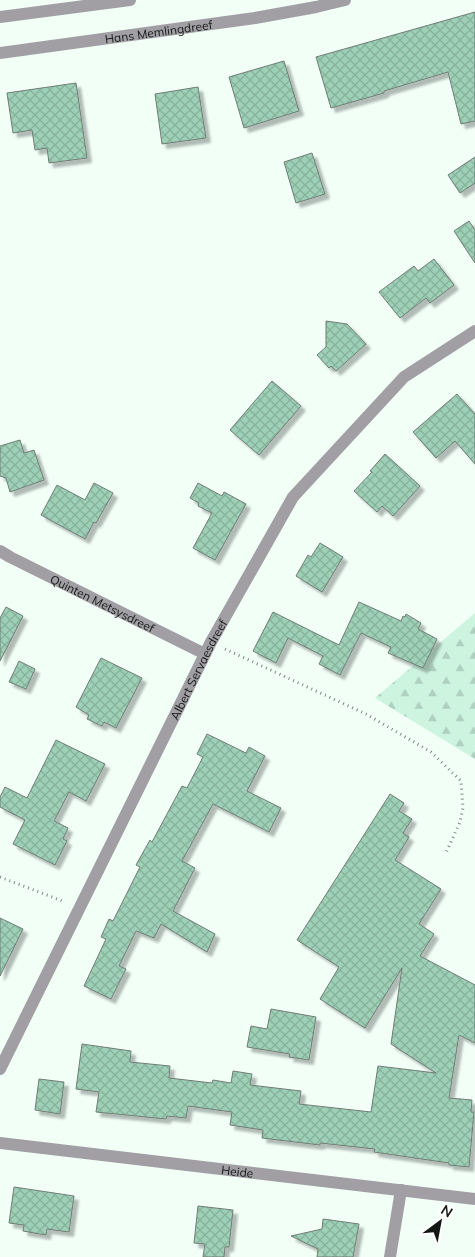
<svg xmlns="http://www.w3.org/2000/svg" width="475" height="1257" font-family="Mulish,sans-serif">
  <style>
    .forest { fill: url(#forest-firs) }
    .building { fill: url(#building-cross-hatch); stroke: #707c75; filter: url(#shadow) }
    .lines { fill: none; stroke-linecap: round; stroke-linejoin: round }
    .path { stroke: #808984; stroke-width: 3; stroke-dasharray: 1 4; stroke-linecap: butt }
    .minor { stroke: #a19fa4; stroke-width: 12 }
    .labels { text-anchor: middle; dominant-baseline: central; stroke-width: 4; stroke-linejoin: round; paint-order: stroke }
    .street-label { font-size: 12px; fill: #131815; stroke: #fff }
  </style>
  <defs>
    <pattern id="forest-firs" width="22" height="20" patternUnits="userSpaceOnUse" patternTransform="scale(1.25)"><rect width="22" height="20" fill="#ccf4df"/><path d="M5 1l3.5 6h-7zM16 11l3.5 6h-7z" fill="#aed0be"/></pattern>
    <pattern id="building-cross-hatch" width="8" height="8" patternUnits="userSpaceOnUse" patternTransform="scale(1.25)"><rect width="8" height="8" fill="#9dd0b6"/><path d="M0 0l8 8M0 8l8-8" fill="none" stroke="#86b29c"/></pattern>
    <filter id="shadow"><feDropShadow dx="4.5" dy="4.5" stdDeviation="1" flood-color="#0004"/></filter>
  </defs>
  <rect width="100%" height="100%" fill="#f1fff7"/>
  <polygon class="forest" points="475,613 475,759 375,698"/>
  <g class="building">
    <polygon points="475,12 475,121 461,124 448,72 384,91 384,93 331,108 316,57"/>
    <polygon points="284,61 299,111 244,128 229,77"/>
    <polygon points="76,83 87,158 49,163 47,148 35,150 32,130 13,133 7,93"/>
    <polygon points="198,87 206,138 162,144 155,94"/>
    <polygon points="312,153 325,194 296,203 284,162"/>
    <polygon points="475,157 475,183 460,193 448,175"/>
    <polygon points="469,221 475,230 475,263 454,231"/>
    <polygon points="434,259 454,285 430,303 426,298 400,318 379,292 414,266 418,271"/>
    <polygon points="326,321 347,324 366,344 336,371 331,366 329,368 317,355 326,347"/>
    <polygon points="272,381 301,406 259,455 230,430"/>
    <polygon points="457,394 475,414 475,464 455,441 436,458 413,432"/>
    <polygon points="20,440 24,453 34,450 44,480 10,492 6,478 0,476 0,446"/>
    <polygon points="385,454 420,486 393,516 382,506 377,512 354,491 372,472 370,471"/>
    <polygon points="94,483 113,493 96,523 94,522 85,539 41,515 57,485 85,500"/>
    <polygon points="198,483 222,496 224,492 246,504 215,560 193,548 212,513 198,506 199,503 190,498"/>
    <polygon points="320,543 343,557 322,592 296,576 308,555 311,557"/>
    <polygon points="359,602 401,621 403,616 405,617 406,614 421,623 418,629 437,639 423,668 388,653 391,647 361,633 340,675 319,664 323,656 288,638 276,663 253,651 273,612 339,645"/>
    <polygon points="6,607 23,616 0,661 0,618"/>
    <polygon points="101,658 142,678 116,728 104,722 102,726 87,719 89,715 76,707"/>
    <polygon points="19,661 35,669 26,689 9,682"/>
    <polygon points="207,734 246,753 249,747 265,756 247,791 281,808 269,832 213,804 182,861 195,868 173,911 215,934 207,952 161,924 154,938 136,931 119,966 126,969 111,999 84,986 106,939 101,937 109,919 113,921 140,867 136,865 150,840 152,842 182,786 187,788 203,757 197,754"/>
    <polygon points="56,740 105,764 86,801 69,792 54,821 68,828 63,839 67,841 55,865 13,844 25,820 0,807 0,797 5,787 27,798"/>
    <polygon points="390,794 404,803 399,811 412,819 403,833 409,837 395,860 441,889 419,924 434,934 420,956 475,985 475,1043 459,1035 449,1098 472,1100 471,1112 474,1112 469,1167 449,1165 449,1163 374,1152 375,1149 320,1143 320,1145 262,1138 263,1130 230,1125 232,1112 188,1106 186,1118 167,1116 166,1119 96,1112 99,1092 76,1089 82,1044 131,1051 130,1062 170,1066 169,1078 212,1083 213,1080 231,1083 233,1071 252,1074 250,1085 301,1091 299,1104 371,1112 378,1066 436,1073 391,1044 402,968 365,1028 320,999 339,967 297,940"/>
    <polygon points="0,918 23,929 0,976"/>
    <polygon points="271,1009 316,1017 309,1060 289,1057 290,1054 247,1047 251,1026 267,1029"/>
    <polygon points="39,1079 64,1082 60,1114 35,1110"/>
    <polygon points="14,1187 74,1196 69,1232 47,1229 46,1235 23,1231 24,1225 9,1223"/>
    <polygon points="198,1206 233,1210 229,1247 225,1247 224,1257 203,1257 205,1244 194,1243"/>
    <polygon points="323,1219 359,1224 353,1257 317,1257 318,1249 291,1236 322,1229"/>
  </g>
  <g class="lines">
    <g class="path">
      <polyline points="225,649 366,714 431,752 461,781 463,808 460,822 445,855"/>
      <polyline points="0,877 65,902"/>
    </g>
    <g class="minor">
      <polyline points="0,17 130,0"/>
      <path id="s1" d="M0,53l255,-35 61,-11 29,-7"/>
      <path id="s2" d="M0,551l10,6 195,97"/>
      <path id="s3" d="M0,1069l211,-427 82,-145 111,-120 71,-46"/>
      <path id="s4" d="M0,1143l475,56"/>
      <polyline points="390,1257 401,1190"/>
    </g>
  </g>
  <g class="labels">
    <g class="street-label">
      <text stroke="none"><textPath href="#s1" startOffset="160">Hans Memlingdreef</textPath></text>
      <text stroke="none"><textPath href="#s2" startOffset="115">Quinten Metsysdreef</textPath></text>
      <text stroke="none"><textPath href="#s3" startOffset="446">Albert Servaesdreef</textPath></text>
      <text stroke="none"><textPath href="#s4" startOffset="239">Heide</textPath></text>
    </g>
  </g>
  <g transform="translate(440 1222) rotate(32)" stroke="#ffffff" stroke-width="4" paint-order="stroke">
  <path d="M0-4L9 19L0 12L-9 19Z" fill="#131815"/>
  <text y="-8" font-size="14" font-weight="bold" text-anchor="middle" fill="#131815">N</text>
  </g>
</svg>
